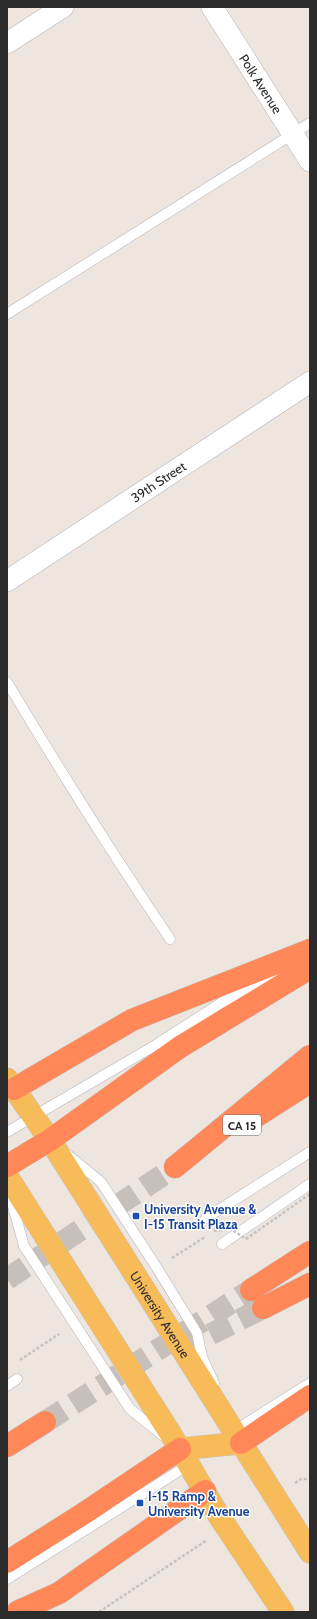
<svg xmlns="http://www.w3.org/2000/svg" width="317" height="1619" font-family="Cabin,sans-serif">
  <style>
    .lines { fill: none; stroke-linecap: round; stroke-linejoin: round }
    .motorway-tunnel { stroke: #c7c0ba; stroke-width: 22; stroke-dasharray: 22 11; stroke-linecap: butt }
    .service-casing { stroke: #b2b6c0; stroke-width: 11 }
    .minor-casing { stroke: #b2b6c0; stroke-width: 22 }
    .primary-casing { stroke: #c4c4c4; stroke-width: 23 }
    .motorway-casing { stroke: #c4c4c4; stroke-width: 23 }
    .path { stroke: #c4c4c4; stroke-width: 2.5; stroke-dasharray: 3 2; stroke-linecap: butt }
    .service { stroke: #fff; stroke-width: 10 }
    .minor { stroke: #fff; stroke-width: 21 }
    .primary { stroke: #f7bb5a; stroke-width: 22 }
    .motorway { stroke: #ff8758; stroke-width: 22 }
    .path-bridge { stroke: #c4c4c4; stroke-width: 2.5; stroke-dasharray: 3 2; stroke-linecap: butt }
    .transit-dot { fill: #1a4fb4; stroke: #fff; stroke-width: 1.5 }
    .labels { text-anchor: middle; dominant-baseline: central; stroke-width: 3; stroke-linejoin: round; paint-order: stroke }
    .shield { fill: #fff; stroke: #6b6b6b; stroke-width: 1 }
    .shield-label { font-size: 12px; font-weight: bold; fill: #2c2c2c }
    .street-label { font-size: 13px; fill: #2c2c2c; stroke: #fff }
    .transit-label { font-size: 13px; font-weight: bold; fill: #164399; stroke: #fff; text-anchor: start }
  </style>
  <rect width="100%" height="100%" fill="#eee5de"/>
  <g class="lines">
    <g class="motorway-tunnel">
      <polyline points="7,1279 175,1167"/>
      <polyline points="181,1349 263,1308"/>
      <polyline points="45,1422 251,1290"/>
    </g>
    <defs>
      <g id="service">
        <polyline points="7,314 310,123"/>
        <path d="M7,682c52,87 106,173 163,257"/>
        <polyline points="7,1132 154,1046 221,1003 273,975"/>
        <polyline points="67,1154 101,1182 157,1268 197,1333 202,1357 214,1383"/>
        <polyline points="9,1192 24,1246 130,1409 165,1437"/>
        <polyline points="206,1218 310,1152"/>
        <polyline points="222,1244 310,1184"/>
        <polyline points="7,1386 17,1379"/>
        <polyline points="231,1433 310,1383"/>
        <polyline points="7,1579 190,1464"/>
      </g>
      <g id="minor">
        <path id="s1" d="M212,7l98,154"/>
        <polyline points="7,43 63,7"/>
        <path id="s2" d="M7,581l303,-199"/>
      </g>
      <g id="primary">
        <path id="s3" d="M7,1079l43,61 260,412"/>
        <polyline points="7,1176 172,1436 219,1516 283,1612"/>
        <polyline points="180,1449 241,1443"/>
      </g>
      <g id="motorway">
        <polyline points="14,1089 132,1020 310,950"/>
        <polyline points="252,1119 310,1082"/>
        <polyline points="7,1166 50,1140 180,1047 310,968"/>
        <polyline points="175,1167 310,1056"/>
        <polyline points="251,1290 310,1252"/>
        <polyline points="263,1308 310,1284"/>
        <polyline points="241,1443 310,1396"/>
        <polyline points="7,1446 45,1422"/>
        <polyline points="7,1562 83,1514 180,1449"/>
        <polyline points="17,1612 59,1593 205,1491"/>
      </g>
    </defs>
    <use href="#service" class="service-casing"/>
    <use href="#minor" class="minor-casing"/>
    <use href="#primary" class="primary-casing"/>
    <use href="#motorway" class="motorway-casing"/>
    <g class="path">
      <polyline points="172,1258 205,1237"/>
      <polyline points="20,1360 59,1334"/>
      <polyline points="295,1483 301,1479 310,1479"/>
      <polyline points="99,1612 207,1540"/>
    </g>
    <use href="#service" class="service"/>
    <use href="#minor" class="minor"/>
    <use href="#primary" class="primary"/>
    <use href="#motorway" class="motorway"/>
    <polyline class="path-bridge" points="214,1231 231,1229 246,1239 310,1194"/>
  </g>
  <g class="transit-dot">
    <rect x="132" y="1212" width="8" height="8" rx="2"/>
    <rect x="136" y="1499" width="8" height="8" rx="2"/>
  </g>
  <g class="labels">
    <rect class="shield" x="223" y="1115" width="38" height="20" rx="3"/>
    <g class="shield-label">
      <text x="242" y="1125">CA 15</text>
    </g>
    <g class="street-label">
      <text stroke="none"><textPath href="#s1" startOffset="91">Polk Avenue</textPath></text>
      <text stroke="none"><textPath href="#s2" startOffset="181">39th Street</textPath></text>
      <text stroke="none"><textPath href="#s3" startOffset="281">University Avenue</textPath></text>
    </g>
    <g class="transit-label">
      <text x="144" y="1209">University Avenue &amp;<tspan x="144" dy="15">I-15 Transit Plaza</tspan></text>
      <text x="148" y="1496">I-15 Ramp &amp;<tspan x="148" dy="15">University Avenue</tspan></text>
    </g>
  </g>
  <rect width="317" height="1619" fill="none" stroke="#2c2c2c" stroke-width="16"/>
</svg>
